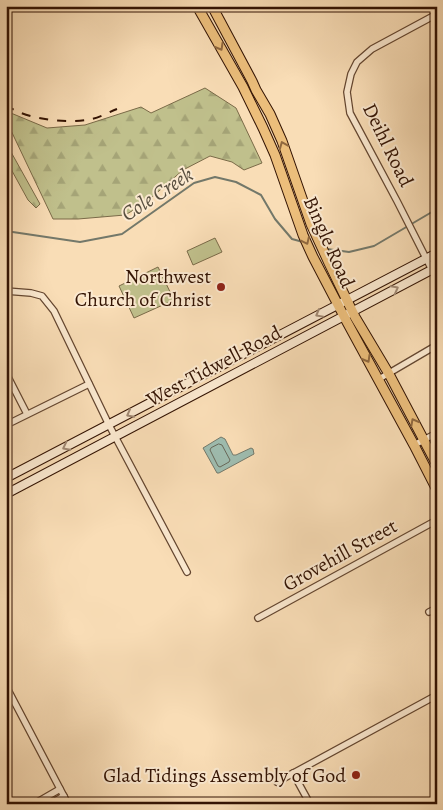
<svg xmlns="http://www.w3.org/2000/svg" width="443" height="810" font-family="Alegreya,serif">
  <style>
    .forest { fill: url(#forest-firs); stroke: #7a6a48 }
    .pitch { fill: #c0c08c; stroke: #7a6a48 }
    .water { fill: #9ebcaf; stroke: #73786a }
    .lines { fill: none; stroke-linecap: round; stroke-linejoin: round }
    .shore { stroke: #686859; stroke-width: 1 }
    .stream { stroke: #73786a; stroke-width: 2 }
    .street-casing { stroke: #644630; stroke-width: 8 }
    .secondary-casing { stroke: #331303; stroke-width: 10 }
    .primary-casing { stroke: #331303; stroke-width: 11 }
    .street { stroke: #fbe9d0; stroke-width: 5.5 }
    .secondary { stroke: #fbe9d0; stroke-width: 8 }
    .primary { stroke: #ecbe7b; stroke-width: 9 }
    .rail { stroke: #331303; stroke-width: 2; stroke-dasharray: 9 9; stroke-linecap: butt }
    .oneway { stroke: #90683f }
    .oneway2 { stroke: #a18974 }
    .poi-dot { fill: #8f2418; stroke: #fbe9d0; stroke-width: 2 }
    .labels { text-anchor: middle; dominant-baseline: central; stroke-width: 4; stroke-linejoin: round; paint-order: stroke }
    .street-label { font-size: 20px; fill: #331303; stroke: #fbe9d0 }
    .poi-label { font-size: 20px; fill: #331303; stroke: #fbe9d0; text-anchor: end }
    .water-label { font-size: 21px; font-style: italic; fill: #584e3f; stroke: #fbe9d0 }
  </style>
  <defs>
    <pattern id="forest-firs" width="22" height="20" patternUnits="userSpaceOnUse" patternTransform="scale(1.25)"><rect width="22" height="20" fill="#c0c08c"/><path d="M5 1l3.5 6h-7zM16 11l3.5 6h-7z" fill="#a5a477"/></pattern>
  </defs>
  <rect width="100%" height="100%" fill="#f9ddb6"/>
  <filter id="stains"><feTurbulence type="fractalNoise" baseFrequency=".004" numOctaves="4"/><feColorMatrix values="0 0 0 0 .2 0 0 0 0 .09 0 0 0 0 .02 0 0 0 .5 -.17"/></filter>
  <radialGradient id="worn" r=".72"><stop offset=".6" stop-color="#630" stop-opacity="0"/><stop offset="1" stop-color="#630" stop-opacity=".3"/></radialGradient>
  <g class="forest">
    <polygon points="205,88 236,108 262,163 244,170 232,162 210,156 183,170 144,204 125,215 78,219 53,219 6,120 6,111 47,128 85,125 141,107 151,113"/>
    <polygon points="6,143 40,204 36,208 28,200 6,160"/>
  </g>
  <g class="pitch">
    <polygon points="215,238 222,252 193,265 187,251"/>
    <polygon points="158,267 174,300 134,318 119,286"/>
  </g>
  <polygon class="water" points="221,437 225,439 233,455 236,455 251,448 253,449 254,454 219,473 217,473 203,448"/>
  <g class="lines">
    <polygon class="shore" points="219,444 222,445 230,460 229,462 220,467 218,466 210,450 211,448"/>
    <g class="stream">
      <polyline points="6,231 80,242 122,234 194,183 215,177 236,182 261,195 275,219 292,239 303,242"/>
      <polyline points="327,249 349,252 374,246 437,209"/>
    </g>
    <defs>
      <g id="street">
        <polyline points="432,270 397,201 350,113 347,92 351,74 357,62 372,49 437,14"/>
        <polyline points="6,291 31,293 42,296 54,311 109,425 187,572"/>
        <polyline points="6,373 27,414"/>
        <polyline points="379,379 437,345"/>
        <polyline points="6,425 89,384"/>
        <polyline points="414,445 437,433"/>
        <polyline points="429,612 437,608"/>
        <polyline points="258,618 437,520"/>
        <polyline points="6,686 68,804"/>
        <polyline points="293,773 310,804"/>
        <polyline points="277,782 437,695"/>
        <polyline points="34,804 60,789"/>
        <polyline points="50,804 64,796"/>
      </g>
      <g id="secondary">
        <polyline points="6,478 437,253"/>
        <polyline points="6,494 437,267"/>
      </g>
      <g id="primary">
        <polyline points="197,6 243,87 263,128 275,155 303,235 313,257 347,322 414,445 437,490"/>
        <polyline points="212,6 252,81 256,90 270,114 282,141 311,224 329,263 355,317 389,374 437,465"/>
      </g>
    </defs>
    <use href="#street" class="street-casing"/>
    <use href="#secondary" class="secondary-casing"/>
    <use href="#primary" class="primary-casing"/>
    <use href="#street" class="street"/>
    <use href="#secondary" class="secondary"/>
    <use href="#primary" class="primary"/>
    <path class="rail" d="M6,105c20,15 62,19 86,14 9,-2 17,-7 25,-10"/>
  </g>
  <defs><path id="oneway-chevron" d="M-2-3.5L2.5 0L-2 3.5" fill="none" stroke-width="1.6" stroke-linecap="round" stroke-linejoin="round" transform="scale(1.25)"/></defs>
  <g class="oneway">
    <use href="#oneway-chevron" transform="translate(220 47) rotate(60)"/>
    <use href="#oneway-chevron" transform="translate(283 145) rotate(-112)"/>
    <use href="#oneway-chevron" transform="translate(306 241) rotate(65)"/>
    <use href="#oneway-chevron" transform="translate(367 359) rotate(60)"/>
    <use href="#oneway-chevron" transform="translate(414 422) rotate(-118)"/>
  </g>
  <g class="oneway2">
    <use href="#oneway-chevron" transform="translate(395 289) rotate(-28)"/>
    <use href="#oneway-chevron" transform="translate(319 314) rotate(151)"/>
    <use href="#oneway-chevron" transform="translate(130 414) rotate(152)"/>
    <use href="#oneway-chevron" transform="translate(66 447) rotate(153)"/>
  </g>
  <g class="poi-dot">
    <circle cx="221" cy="287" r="5"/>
    <circle cx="356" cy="775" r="5"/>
  </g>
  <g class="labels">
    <g class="street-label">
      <text transform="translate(388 145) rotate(64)">Deihl Road</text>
      <text transform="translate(329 242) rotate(66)">Bingle Road</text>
      <text transform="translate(214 366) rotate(-28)">West Tidwell Road</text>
      <text transform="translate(340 555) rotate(-29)">Grovehill Street</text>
    </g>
    <g class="poi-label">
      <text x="211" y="276">Northwest<tspan x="211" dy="23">Church of Christ</tspan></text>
      <text x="346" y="775">Glad Tidings Assembly of God</text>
    </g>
    <g class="water-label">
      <text transform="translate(157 194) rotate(-33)">Cole Creek</text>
    </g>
  </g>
  <rect width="443" height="810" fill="none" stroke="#f9ddb6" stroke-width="25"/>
  <rect x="8" y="8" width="428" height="795" fill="none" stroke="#331303" stroke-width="2.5"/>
  <rect x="12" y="12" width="418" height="785" fill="none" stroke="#331303"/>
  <rect width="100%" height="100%" filter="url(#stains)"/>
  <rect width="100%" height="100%" fill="url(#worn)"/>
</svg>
